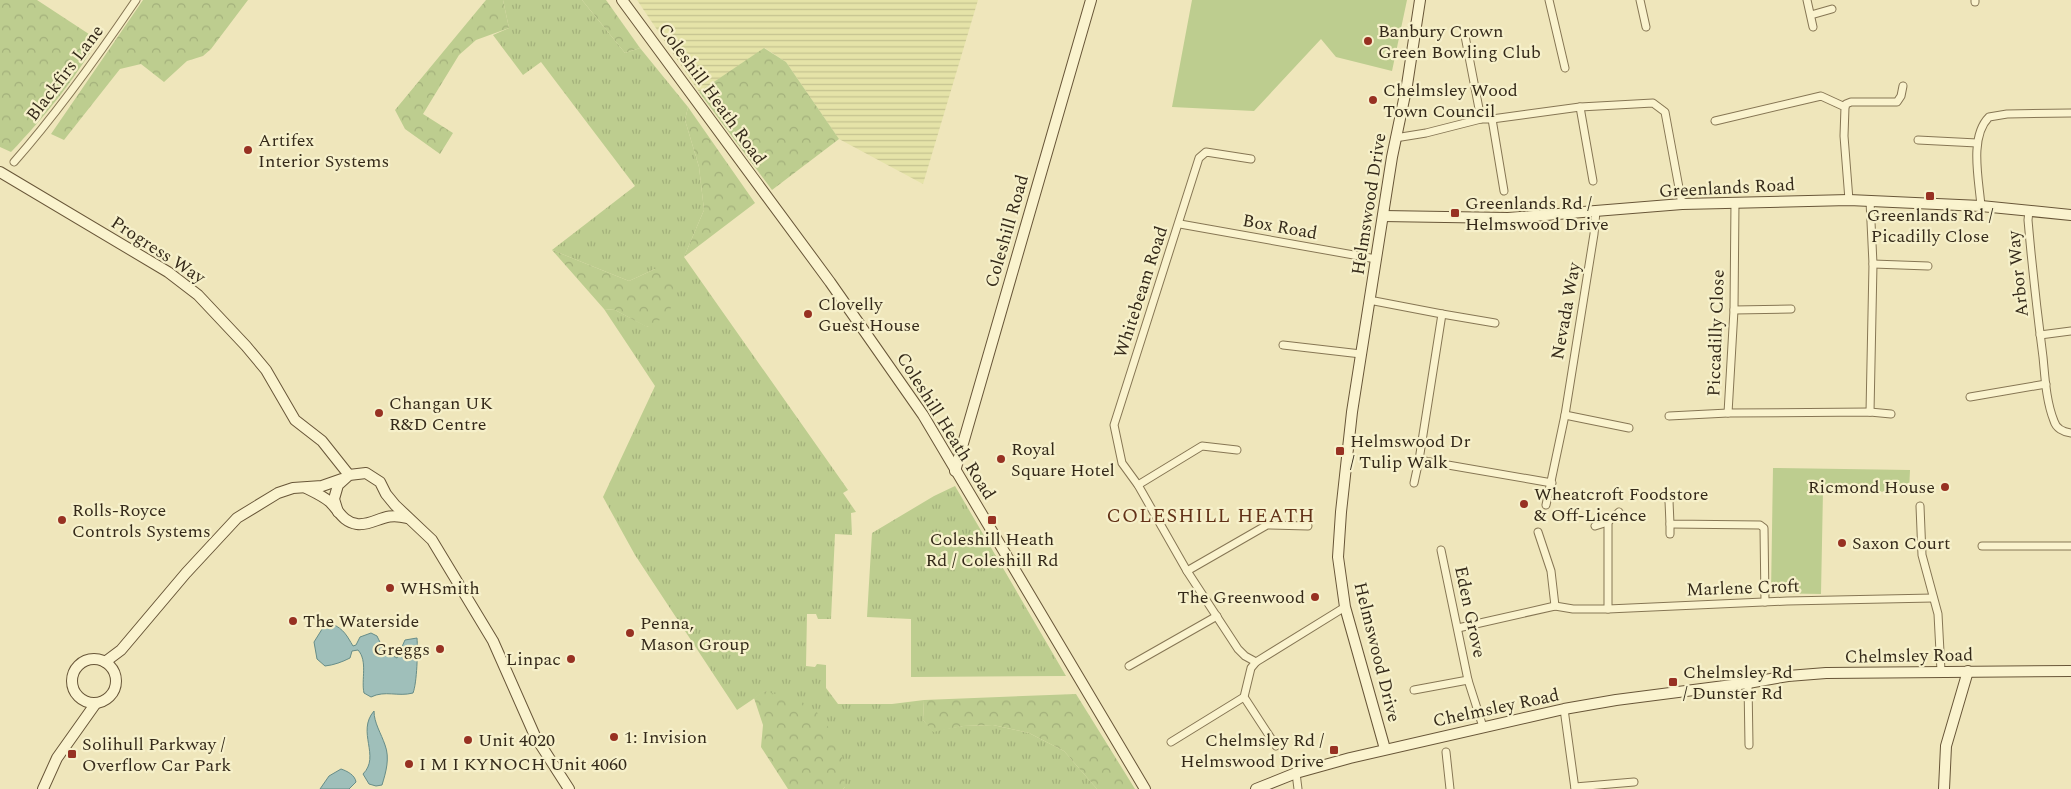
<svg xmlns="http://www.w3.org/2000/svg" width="2071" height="789" font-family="Spectral,serif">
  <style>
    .farmland { fill: url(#farmland-rules) }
    .grass { fill: url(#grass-tufts) }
    .forest { fill: url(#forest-crowns) }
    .green { fill: #bdcd8f }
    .water { fill: #9fbfba; stroke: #678d88 }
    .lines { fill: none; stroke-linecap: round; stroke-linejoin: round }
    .street-casing { stroke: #867654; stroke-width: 9 }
    .secondary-casing { stroke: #685638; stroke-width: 12 }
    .street { stroke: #faf3ce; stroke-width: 7 }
    .secondary { stroke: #faf3ce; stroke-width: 10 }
    .poi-dot { fill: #973122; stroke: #f6f0ca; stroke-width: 2 }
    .labels { text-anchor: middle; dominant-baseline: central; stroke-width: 4.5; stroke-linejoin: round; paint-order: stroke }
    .poi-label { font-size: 18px; fill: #352a1a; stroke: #f6f0ca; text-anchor: start }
    .street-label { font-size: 18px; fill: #352a1a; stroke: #f6f0ca }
    .quarter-label { font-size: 20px; letter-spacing: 1px; fill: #633218; stroke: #f6f0ca }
  </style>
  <defs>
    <pattern id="farmland-rules" width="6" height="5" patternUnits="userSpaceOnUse" patternTransform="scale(1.25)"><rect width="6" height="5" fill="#e5e3a8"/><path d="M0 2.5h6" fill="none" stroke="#c5c390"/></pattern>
    <pattern id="grass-tufts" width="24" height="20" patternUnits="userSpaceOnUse" patternTransform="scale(1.25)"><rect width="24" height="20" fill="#bdcd8f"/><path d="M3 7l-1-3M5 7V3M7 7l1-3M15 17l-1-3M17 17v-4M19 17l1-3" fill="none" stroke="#a3b07b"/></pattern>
    <pattern id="forest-crowns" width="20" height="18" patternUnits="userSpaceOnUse" patternTransform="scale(1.25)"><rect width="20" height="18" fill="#bdcd8f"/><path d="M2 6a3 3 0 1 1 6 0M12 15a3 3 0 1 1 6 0" fill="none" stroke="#a3b07b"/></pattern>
  </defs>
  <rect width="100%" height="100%" fill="#efe6bb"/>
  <polygon class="farmland" points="637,0 978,0 923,184 839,139 786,62 765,48 699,92"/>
  <g class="grass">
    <polygon points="503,0 582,0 625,53 640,48 688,107 685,120 699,167 704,210 684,257 848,490 843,493 856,512 851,513 852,535 835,534 831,619 818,619 816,614 807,614 806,666 815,667 817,664 826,665 826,688 838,704 892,704 924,700 923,720 933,731 963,726 993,725 1029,733 1064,751 1097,789 843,789 845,787 765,691 737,710 635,555 603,497 655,386 604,309 615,310 648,327 655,269 629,281 552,250 635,186 541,62 523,75 493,35 509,28"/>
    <polygon points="955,486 1066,676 911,677 911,619 867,617 872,533 934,496"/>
  </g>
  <g class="forest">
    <path d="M0,0h37l61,40c-27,44 -52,75 -87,112l-11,-5z"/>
    <polygon points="143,0 248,0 211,49 203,56 187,61 164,82 141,64 120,69 64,140 51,134"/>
    <polygon points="486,0 503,0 509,28 476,40 459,55 423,114 453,133 440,154 405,129 395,110"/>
    <polygon points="582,0 606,0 640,48 625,53"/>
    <polygon points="764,48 786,62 839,139 772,190 699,92"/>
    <polygon points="688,107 755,203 684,257 704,210 699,167 685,120"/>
    <polygon points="552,250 629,281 655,269 677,282 669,315 647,327 615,310 604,309"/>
    <polygon points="764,691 799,700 816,711 841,744 845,787 843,789 788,789 761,747 763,725 754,698"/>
    <polygon points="1076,694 1135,789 1097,789 1064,751 1029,733 993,725 963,726 933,732 923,720 924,700"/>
  </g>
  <g class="green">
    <polygon points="1192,0 1407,0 1392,71 1336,57 1321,39 1254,111 1172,107"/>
    <polygon points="1773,468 1910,470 1909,492 1823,491 1821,594 1771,593"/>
  </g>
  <g class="water">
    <path d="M332,624c12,5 15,12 21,22l3,-1 4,-8 11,-4 6,3c5,11 9,17 20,22l8,-18 12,-2c1,12 0,45 -4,55 -15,4 -28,-3 -42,4l-7,-4c-3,-13 4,-32 -6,-43l-6,1 -2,7c-8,4 -16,7 -25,8l-8,-7 -3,-17 10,-16z"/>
    <path d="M374,711c0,12 7,22 11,34 5,13 1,27 -3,40l-6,1 -7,-2 -6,-10c18,-18 -7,-42 11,-63z"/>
    <path d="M341,769c6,2 14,6 15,13l-7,7h-29l9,-13z"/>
  </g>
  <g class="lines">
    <defs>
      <g id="street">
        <polyline points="1549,0 1565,68"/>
        <polyline points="1640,0 1646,27"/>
        <polyline points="1807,0 1813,27"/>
        <polyline points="1975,0 1975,2"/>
        <polyline points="1811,15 1832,9"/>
        <polyline points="1465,36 1481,119"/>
        <polyline points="1580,107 1593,181"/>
        <polyline points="1845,107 1846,104 1851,102 1897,102 1901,96 1903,86"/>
        <polyline points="1492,119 1504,191"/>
        <polyline points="1715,121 1821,96 1845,107 1844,136 1849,200"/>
        <polyline points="1395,138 1426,133 1481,119 1492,119 1580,107 1653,103 1665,112 1682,204"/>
        <polyline points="1918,140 1977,143"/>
        <polyline points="1251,159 1206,152 1199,158 1114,425 1122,463 1138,485 1187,571 1238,649 1245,656 1256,662 1251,668 1244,697 1276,746"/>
        <path d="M14,162c45,-51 84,-106 122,-162"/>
        <polyline points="1735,202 1734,310 1728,413 1870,412 1891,414"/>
        <path d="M1981,206c-2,-26 -12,-69 8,-89l18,-3 64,-1"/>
        <path d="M2029,211l-1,9c4,46 9,91 15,137 2,20 3,44 11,64 2,7 9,11 17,12"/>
        <polyline points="1180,224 1376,259"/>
        <polyline points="1873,264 1928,266"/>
        <polyline points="1369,300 1442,314 1419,460 1552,483"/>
        <polyline points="1734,310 1791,309"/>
        <polyline points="1442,314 1495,323"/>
        <polyline points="2040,335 2071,331"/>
        <polyline points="1283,345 1361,354"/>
        <polyline points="1970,397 2046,384"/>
        <polyline points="1870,412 1873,264 1870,201"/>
        <polyline points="1565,415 1629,428"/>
        <polyline points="1669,416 1728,413"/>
        <polyline points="1414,483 1419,460"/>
        <polyline points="1138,485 1202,446 1237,450"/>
        <polyline points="1669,501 1670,524 1760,525 1764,528 1765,602"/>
        <polyline points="1546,505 1565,415 1594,234 1596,211"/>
        <polyline points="1920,506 1922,555 1938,614 1941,671"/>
        <polyline points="1670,524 1670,534"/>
        <polyline points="1595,526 1608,522 1619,512"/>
        <polyline points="1538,532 1551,571 1555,606"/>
        <polyline points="1982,546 2071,546"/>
        <polyline points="1441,550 1468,680 1483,727"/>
        <polyline points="1187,571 1267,525 1308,526"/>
        <polyline points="1608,609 1608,522"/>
        <polyline points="1458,628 1555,606 1573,609 1608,609 1787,601 1933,598"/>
        <polyline points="1256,662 1345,607"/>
        <polyline points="1129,666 1217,616"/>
        <polyline points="1748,683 1749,745"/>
        <polyline points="1414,690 1468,680"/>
        <polyline points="1564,709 1575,789"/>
        <polyline points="1171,742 1244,697"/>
        <polyline points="1446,752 1450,789"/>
        <polyline points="1296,773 1298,789"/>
        <polyline points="1575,787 1634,782"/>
      </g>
      <g id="secondary">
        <polyline points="622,0 830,282 923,415 1145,789"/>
        <polyline points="0,172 168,272 198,295 246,346 266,370 295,420 322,441 349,475"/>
        <polyline points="1383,216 1508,218 1682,204 1849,200 1981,206 2071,215"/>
        <polyline points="955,471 1091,0"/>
        <path d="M306,488c8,4 17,8 24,14 9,9 13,20 27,22 19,2 25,-13 50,-6"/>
        <polyline points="338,512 334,499 338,485 349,475 366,473 380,482 386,494 395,505 432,540 493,641 535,736 569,789"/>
        <circle cx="94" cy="681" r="22"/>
        <polyline points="105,662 121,650 186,573 237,518 278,493 293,488 322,486 342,479"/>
        <polyline points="1385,749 1345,607 1338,557 1341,512 1352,412 1392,157 1407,85 1420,0"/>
        <polyline points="43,789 57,758 96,703"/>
        <polyline points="1256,789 1296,773 1350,758 1564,709 1616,700 1748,683 1788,676 1826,673 2071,671"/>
        <polyline points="1944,789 1946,746 1968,671"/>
      </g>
    </defs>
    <use href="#street" class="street-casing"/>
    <use href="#secondary" class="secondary-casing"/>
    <use href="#street" class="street"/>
    <use href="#secondary" class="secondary"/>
  </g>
  <g class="poi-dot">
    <circle cx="1368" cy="41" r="5"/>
    <circle cx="1373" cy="100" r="5"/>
    <circle cx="248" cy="150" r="5"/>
    <rect x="1925" y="191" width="10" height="10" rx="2.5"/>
    <rect x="1450" y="208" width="10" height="10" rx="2.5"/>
    <circle cx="808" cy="314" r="5"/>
    <circle cx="379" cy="413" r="5"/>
    <rect x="1335" y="446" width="10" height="10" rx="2.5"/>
    <circle cx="1001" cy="459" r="5"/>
    <circle cx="1945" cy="487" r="5"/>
    <circle cx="1524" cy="504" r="5"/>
    <circle cx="62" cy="520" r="5"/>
    <rect x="987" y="515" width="10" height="10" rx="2.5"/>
    <circle cx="1842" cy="543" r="5"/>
    <circle cx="390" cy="588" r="5"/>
    <circle cx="1315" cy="597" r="5"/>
    <circle cx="293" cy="621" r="5"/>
    <circle cx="630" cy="633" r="5"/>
    <circle cx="440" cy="649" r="5"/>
    <circle cx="571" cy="659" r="5"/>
    <rect x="1668" y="677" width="10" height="10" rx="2.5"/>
    <circle cx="614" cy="737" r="5"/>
    <circle cx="468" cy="740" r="5"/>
    <rect x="1329" y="745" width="10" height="10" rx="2.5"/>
    <rect x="67" y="749" width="10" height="10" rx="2.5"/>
    <circle cx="409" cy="764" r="5"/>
  </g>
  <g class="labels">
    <g class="poi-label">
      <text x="1378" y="31">Banbury Crown<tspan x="1378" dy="21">Green Bowling Club</tspan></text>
      <text x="1383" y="90">Chelmsley Wood<tspan x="1383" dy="21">Town Council</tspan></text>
      <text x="258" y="140">Artifex<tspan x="258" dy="21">Interior Systems</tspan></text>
      <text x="1465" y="203">Greenlands Rd /<tspan x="1465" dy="21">Helmswood Drive</tspan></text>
      <text x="1930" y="215" text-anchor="middle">Greenlands Rd /<tspan x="1930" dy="21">Picadilly Close</tspan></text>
      <text x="818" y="304">Clovelly<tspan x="818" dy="21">Guest House</tspan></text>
      <text x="389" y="403">Changan UK<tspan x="389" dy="21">R&amp;D Centre</tspan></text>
      <text x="1350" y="441">Helmswood Dr<tspan x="1350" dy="21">/ Tulip Walk</tspan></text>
      <text x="1011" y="449">Royal<tspan x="1011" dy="21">Square Hotel</tspan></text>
      <text x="1935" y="487" text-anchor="end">Ricmond House</text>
      <text x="1534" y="494">Wheatcroft Foodstore<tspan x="1534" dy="21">&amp; Off-Licence</tspan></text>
      <text x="72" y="510">Rolls-Royce<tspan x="72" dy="21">Controls Systems</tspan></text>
      <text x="992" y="539" text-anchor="middle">Coleshill Heath<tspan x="992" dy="21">Rd / Coleshill Rd</tspan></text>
      <text x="1852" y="543">Saxon Court</text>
      <text x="400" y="588">WHSmith</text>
      <text x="1305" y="597" text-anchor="end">The Greenwood</text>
      <text x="303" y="621">The Waterside</text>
      <text x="640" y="623">Penna,<tspan x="640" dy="21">Mason Group</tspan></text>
      <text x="430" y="649" text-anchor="end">Greggs</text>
      <text x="561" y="659" text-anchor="end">Linpac</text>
      <text x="1683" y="672">Chelmsley Rd<tspan x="1683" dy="21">/ Dunster Rd</tspan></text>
      <text x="624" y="737">1: Invision</text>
      <text x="478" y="740">Unit 4020</text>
      <text x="1324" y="740" text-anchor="end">Chelmsley Rd /<tspan x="1324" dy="21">Helmswood Drive</tspan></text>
      <text x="82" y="744">Solihull Parkway /<tspan x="82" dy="21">Overflow Car Park</tspan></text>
      <text x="419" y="764">I M I KYNOCH Unit 4060</text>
    </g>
    <g class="street-label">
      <text transform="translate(65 73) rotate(-53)">Blackfirs Lane</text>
      <text transform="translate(712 94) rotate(54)">Coleshill Heath Road</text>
      <text transform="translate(1727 188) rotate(-3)">Greenlands Road</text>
      <text transform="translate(1369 204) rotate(-81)">Helmswood Drive</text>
      <text transform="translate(1280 227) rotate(10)">Box Road</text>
      <text transform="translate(1007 231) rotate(-74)">Coleshill Road</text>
      <text transform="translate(158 250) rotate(33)">Progress Way</text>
      <text transform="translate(2018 274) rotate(-96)">Arbor Way</text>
      <text transform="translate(1141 292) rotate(-72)">Whitebeam Road</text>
      <text transform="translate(1566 311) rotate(-80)">Nevada Way</text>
      <text transform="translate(1716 333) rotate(-88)">Piccadilly Close</text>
      <text transform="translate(946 426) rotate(58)">Coleshill Heath Road</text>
      <text transform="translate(1743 588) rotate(-2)">Marlene Croft</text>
      <text transform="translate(1470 612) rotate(78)">Eden Grove</text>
      <text transform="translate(1377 652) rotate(76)">Helmswood Drive</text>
      <text transform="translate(1909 656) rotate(-1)">Chelmsley Road</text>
      <text transform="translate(1496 708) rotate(-12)">Chelmsley Road</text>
    </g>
    <g class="quarter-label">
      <text x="1211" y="516">COLESHILL HEATH</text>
    </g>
  </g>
</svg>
